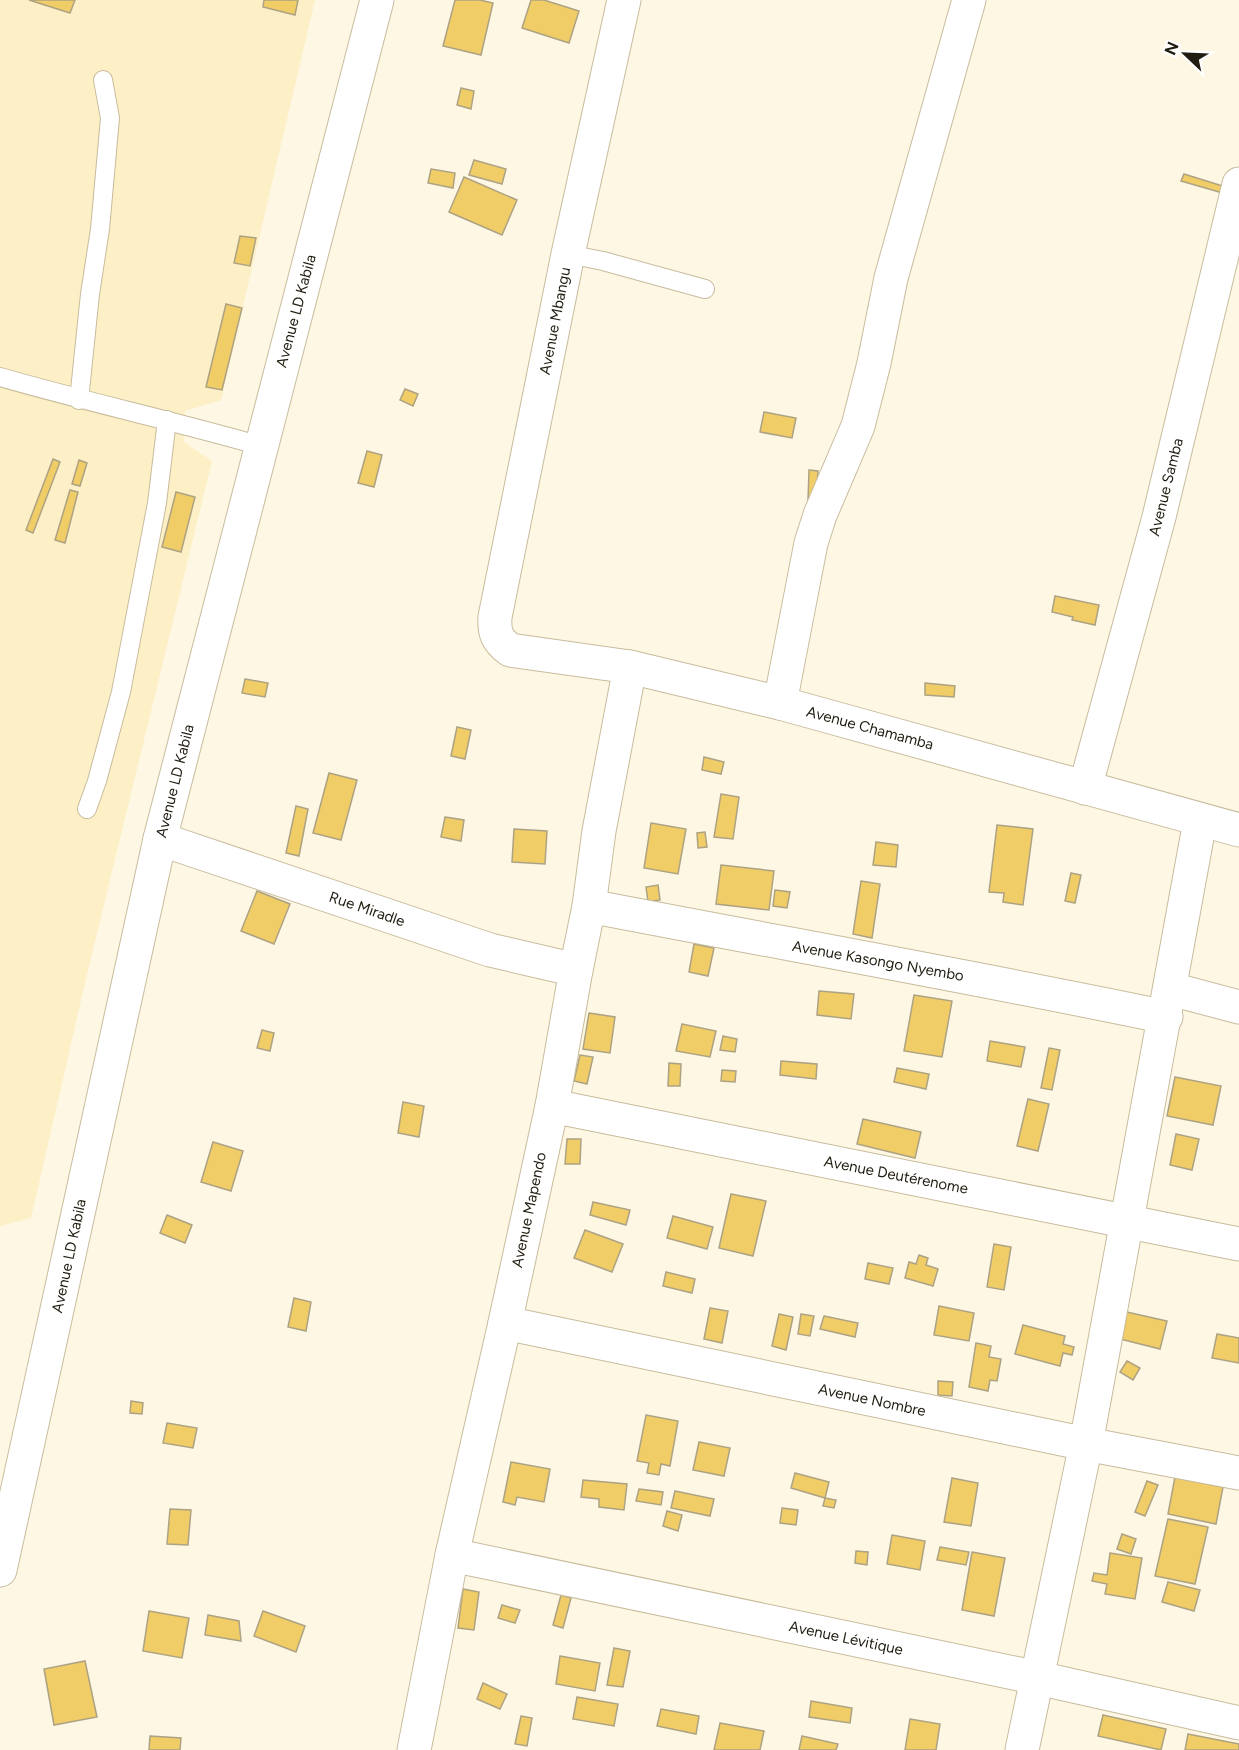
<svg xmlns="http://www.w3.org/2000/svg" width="1239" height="1750" font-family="Figtree,sans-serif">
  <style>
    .built { fill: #fdefc6 }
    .building { fill: #f0cd66; stroke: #ada283; stroke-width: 1.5 }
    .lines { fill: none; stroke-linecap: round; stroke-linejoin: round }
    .lane-casing { stroke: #c8bc9d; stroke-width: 20 }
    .street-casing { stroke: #c8bc9d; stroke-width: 35 }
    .lane { stroke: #fff; stroke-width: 18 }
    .street { stroke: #fff; stroke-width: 33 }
    .labels { text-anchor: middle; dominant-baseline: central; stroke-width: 4.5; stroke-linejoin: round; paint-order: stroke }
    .street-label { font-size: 15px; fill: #201c10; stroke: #fff }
  </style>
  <rect width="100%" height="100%" fill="#fef7e4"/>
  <polygon class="built" points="0,0 315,0 221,400 185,411 184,442 212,461 88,970 31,1218 0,1226"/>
  <g class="building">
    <polygon points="29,0 75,0 70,13"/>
    <polygon points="264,0 298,0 295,15 263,7"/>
    <polygon points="455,0 480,0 493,3 481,55 443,46"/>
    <polygon points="531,0 544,0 579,11 569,43 522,28"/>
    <polygon points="461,88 474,91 471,109 457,105"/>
    <polygon points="474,160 506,169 502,184 469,175"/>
    <polygon points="431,169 455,173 453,188 428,183"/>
    <polygon points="1184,174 1226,187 1226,194 1181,181"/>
    <polygon points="464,177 517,200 502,235 449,212"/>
    <polygon points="240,236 256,238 250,266 234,263"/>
    <polygon points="226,304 242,308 222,390 206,387"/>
    <polygon points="405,389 418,394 413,406 400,400"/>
    <polygon points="764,412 796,418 792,438 760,432"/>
    <polygon points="367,451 382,455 374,487 358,483"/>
    <polygon points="53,459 60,462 33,533 26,530"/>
    <polygon points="79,460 87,463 80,486 72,484"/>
    <polygon points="809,470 818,471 816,501 808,501"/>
    <polygon points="70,490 78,492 65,543 55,540"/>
    <polygon points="176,492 195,497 181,552 162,547"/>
    <polygon points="1055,596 1099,605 1095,625 1072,620 1073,617 1052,612"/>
    <polygon points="245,679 268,683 265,697 242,693"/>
    <polygon points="925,683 955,686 954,697 925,695"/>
    <polygon points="457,727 471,730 465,759 451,756"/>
    <polygon points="704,757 724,762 721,774 702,770"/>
    <polygon points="329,773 357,780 341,840 313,833"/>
    <polygon points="721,794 739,797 733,839 714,837"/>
    <polygon points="296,806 308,809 299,856 286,853"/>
    <polygon points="445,817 464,820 461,841 441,837"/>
    <polygon points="651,823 686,829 678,874 644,868"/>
    <polygon points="997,825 1033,829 1023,905 1003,902 1004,893 989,892"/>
    <polygon points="514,829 547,831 545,864 512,862"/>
    <polygon points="705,832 707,847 698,848 697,833"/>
    <polygon points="876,842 898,845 896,867 873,865"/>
    <polygon points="721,865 774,871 769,910 716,904"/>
    <polygon points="1071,873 1081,875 1075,903 1065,901"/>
    <polygon points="861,881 880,884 872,938 853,934"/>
    <polygon points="658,885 660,900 648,902 646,887"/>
    <polygon points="775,890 790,892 787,908 773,906"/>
    <polygon points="257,891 290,904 274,944 241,931"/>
    <polygon points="694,944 714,948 708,976 689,972"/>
    <polygon points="819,991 854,994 851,1019 817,1015"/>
    <polygon points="914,995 952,1001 942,1057 904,1051"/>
    <polygon points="589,1013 615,1017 610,1053 583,1049"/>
    <polygon points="682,1024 716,1031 710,1057 676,1051"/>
    <polygon points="262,1030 274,1033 270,1051 257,1048"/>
    <polygon points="723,1036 737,1039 735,1052 720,1050"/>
    <polygon points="990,1041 1025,1047 1021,1067 987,1061"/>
    <polygon points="1049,1048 1060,1050 1052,1090 1041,1088"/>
    <polygon points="580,1055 593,1057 587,1084 574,1081"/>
    <polygon points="781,1061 817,1064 816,1079 780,1075"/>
    <polygon points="669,1063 681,1064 680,1086 668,1086"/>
    <polygon points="897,1068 929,1074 926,1089 894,1082"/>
    <polygon points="722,1070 736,1071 735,1082 721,1081"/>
    <polygon points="1175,1077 1221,1086 1213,1125 1167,1116"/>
    <polygon points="1028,1099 1049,1104 1038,1151 1017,1146"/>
    <polygon points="403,1102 424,1106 419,1137 398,1133"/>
    <polygon points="863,1119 921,1132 915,1158 857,1144"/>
    <polygon points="1176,1134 1199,1139 1192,1170 1170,1165"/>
    <polygon points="567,1139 581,1139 580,1164 565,1164"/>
    <polygon points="213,1142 243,1151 231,1191 201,1182"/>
    <polygon points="731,1194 766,1201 753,1256 719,1248"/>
    <polygon points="593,1202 630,1210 626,1225 590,1215"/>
    <polygon points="167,1215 192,1225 185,1243 160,1233"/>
    <polygon points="673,1216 713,1227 707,1249 667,1238"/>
    <polygon points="585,1230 623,1244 612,1272 574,1258"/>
    <polygon points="994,1244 1011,1247 1004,1290 987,1287"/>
    <polygon points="919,1255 928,1258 926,1265 938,1269 933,1286 905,1278 909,1262 916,1264"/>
    <polygon points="868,1263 893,1268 889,1284 865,1279"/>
    <polygon points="666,1272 695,1279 692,1293 663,1286"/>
    <polygon points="294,1298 311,1302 306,1331 288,1327"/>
    <polygon points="939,1306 974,1313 969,1341 934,1335"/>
    <polygon points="710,1308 728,1311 722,1343 704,1339"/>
    <polygon points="1118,1310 1167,1321 1160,1349 1112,1337"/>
    <polygon points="779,1314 793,1317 786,1350 772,1346"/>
    <polygon points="801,1314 814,1316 810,1336 798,1334"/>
    <polygon points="824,1316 858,1323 855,1337 820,1329"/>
    <polygon points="1023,1325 1065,1336 1063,1344 1074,1347 1072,1355 1063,1353 1060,1366 1015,1354"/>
    <polygon points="1217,1334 1239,1338 1239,1363 1212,1358"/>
    <polygon points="976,1343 991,1346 989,1357 1001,1359 997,1381 990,1380 988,1391 969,1387"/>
    <polygon points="1127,1361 1140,1368 1133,1380 1120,1372"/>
    <polygon points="938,1381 953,1382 952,1396 938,1395"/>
    <polygon points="131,1401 143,1403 142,1414 130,1413"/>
    <polygon points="646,1415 678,1421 670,1466 661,1464 659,1475 647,1473 649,1463 637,1461"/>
    <polygon points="167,1423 197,1428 193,1448 163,1443"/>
    <polygon points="699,1442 730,1448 724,1476 693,1470"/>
    <polygon points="511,1462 550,1469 544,1502 517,1497 515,1505 503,1502"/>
    <polygon points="795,1473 829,1482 825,1498 791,1488"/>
    <polygon points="1175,1477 1223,1487 1216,1524 1168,1514"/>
    <polygon points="952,1478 978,1483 971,1526 944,1522"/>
    <polygon points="583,1480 627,1484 624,1510 599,1507 599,1499 581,1497"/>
    <polygon points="1147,1481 1158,1485 1145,1516 1135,1512"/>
    <polygon points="639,1489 663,1492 661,1505 636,1501"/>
    <polygon points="675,1491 714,1499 710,1516 671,1508"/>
    <polygon points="825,1498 836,1500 834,1508 823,1506"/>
    <polygon points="782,1508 798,1510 796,1525 780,1523"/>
    <polygon points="170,1509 191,1510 188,1545 167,1544"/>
    <polygon points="667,1511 682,1515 678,1531 663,1526"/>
    <polygon points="1168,1519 1208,1527 1195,1584 1155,1576"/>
    <polygon points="1122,1534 1136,1539 1131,1554 1117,1549"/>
    <polygon points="892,1535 925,1541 920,1570 887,1564"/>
    <polygon points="940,1547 969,1552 966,1565 937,1560"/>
    <polygon points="856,1551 868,1552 867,1565 855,1563"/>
    <polygon points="972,1552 1005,1558 994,1616 962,1610"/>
    <polygon points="1110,1553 1142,1558 1135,1599 1105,1594 1107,1584 1092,1581 1094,1573 1107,1575"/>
    <polygon points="1168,1582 1200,1590 1194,1611 1162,1602"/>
    <polygon points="463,1589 479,1592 474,1630 458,1628"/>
    <polygon points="561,1595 571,1598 563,1628 553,1625"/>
    <polygon points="502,1605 520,1610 515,1623 498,1618"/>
    <polygon points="149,1611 189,1618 182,1658 143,1651"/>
    <polygon points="263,1611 305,1626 296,1652 254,1636"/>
    <polygon points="208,1615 239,1621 241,1641 205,1635"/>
    <polygon points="614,1648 630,1651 623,1687 607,1685"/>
    <polygon points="560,1656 600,1663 595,1691 556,1684"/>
    <polygon points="85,1661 97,1717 54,1725 44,1669"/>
    <polygon points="483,1683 507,1694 500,1709 477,1699"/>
    <polygon points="577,1697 618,1704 614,1726 573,1719"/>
    <polygon points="811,1701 852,1708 850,1723 809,1717"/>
    <polygon points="661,1709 699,1716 696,1734 657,1726"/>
    <polygon points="1103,1715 1166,1729 1161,1750 1098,1736"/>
    <polygon points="521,1716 532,1718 527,1746 515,1744"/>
    <polygon points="910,1719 940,1724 936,1750 905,1750"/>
    <polygon points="720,1723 764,1731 760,1750 714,1750"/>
    <polygon points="1188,1734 1239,1744 1239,1750 1185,1750"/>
    <polygon points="150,1736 181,1738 180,1750 149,1750"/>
    <polygon points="802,1736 838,1744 836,1750 799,1750"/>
  </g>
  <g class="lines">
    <defs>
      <g id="lane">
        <polyline points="568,254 603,261 705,289"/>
        <path d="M0,377c87,25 174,44 261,69"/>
        <polyline points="79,400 90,294 100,229 110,118 103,80"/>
        <polyline points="87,809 97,781 121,692 157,503 167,420"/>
      </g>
      <g id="street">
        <path d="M624,0l-56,254 -73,363c-1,16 2,23 15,33l120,17 150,36 459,127"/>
        <polyline points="780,703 811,543 820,515 858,426 874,363 891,278 969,0"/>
        <polyline points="1085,788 1159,517 1239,184"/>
        <polyline points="160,839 490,950 576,970"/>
        <path d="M589,906c192,37 385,71 577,111"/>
        <polyline points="1171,989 1239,1007"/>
        <polyline points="552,1106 1239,1244"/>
        <polyline points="505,1323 1086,1444 1239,1473"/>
        <polyline points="452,1555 1038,1678 1239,1723"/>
        <polyline points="0,1570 160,839 377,0"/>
        <polyline points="414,1750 452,1555 505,1323 552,1106 576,970 589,906 599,831 630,667"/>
        <polyline points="1022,1750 1086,1444 1200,821"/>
      </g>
    </defs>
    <use href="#lane" class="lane-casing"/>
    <use href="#street" class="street-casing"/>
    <use href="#lane" class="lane"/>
    <use href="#street" class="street"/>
  </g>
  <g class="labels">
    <g class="street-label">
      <text transform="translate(296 311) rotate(-75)">Avenue LD Kabila</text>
      <text transform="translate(555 321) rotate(-79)">Avenue Mbangu</text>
      <text transform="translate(1166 487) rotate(-76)">Avenue Samba</text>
      <text transform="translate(870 728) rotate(15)">Avenue Chamamba</text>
      <text transform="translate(175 781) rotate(-76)">Avenue LD Kabila</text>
      <text transform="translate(367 909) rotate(19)">Rue Miradle</text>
      <text transform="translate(878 961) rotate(10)">Avenue Kasongo Nyembo</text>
      <text transform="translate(896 1175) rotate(11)">Avenue Deutérenome</text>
      <text transform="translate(529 1210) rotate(-78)">Avenue Mapendo</text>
      <text transform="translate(69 1256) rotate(-78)">Avenue LD Kabila</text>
      <text transform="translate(872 1400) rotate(12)">Avenue Nombre</text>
      <text transform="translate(846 1638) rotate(12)">Avenue Lévitique</text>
    </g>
  </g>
  <g transform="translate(1185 54) rotate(293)" stroke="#ffffff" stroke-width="4.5" paint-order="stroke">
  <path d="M0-4.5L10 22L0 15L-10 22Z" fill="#201c10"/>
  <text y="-9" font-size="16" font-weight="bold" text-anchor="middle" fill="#201c10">N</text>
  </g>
</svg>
